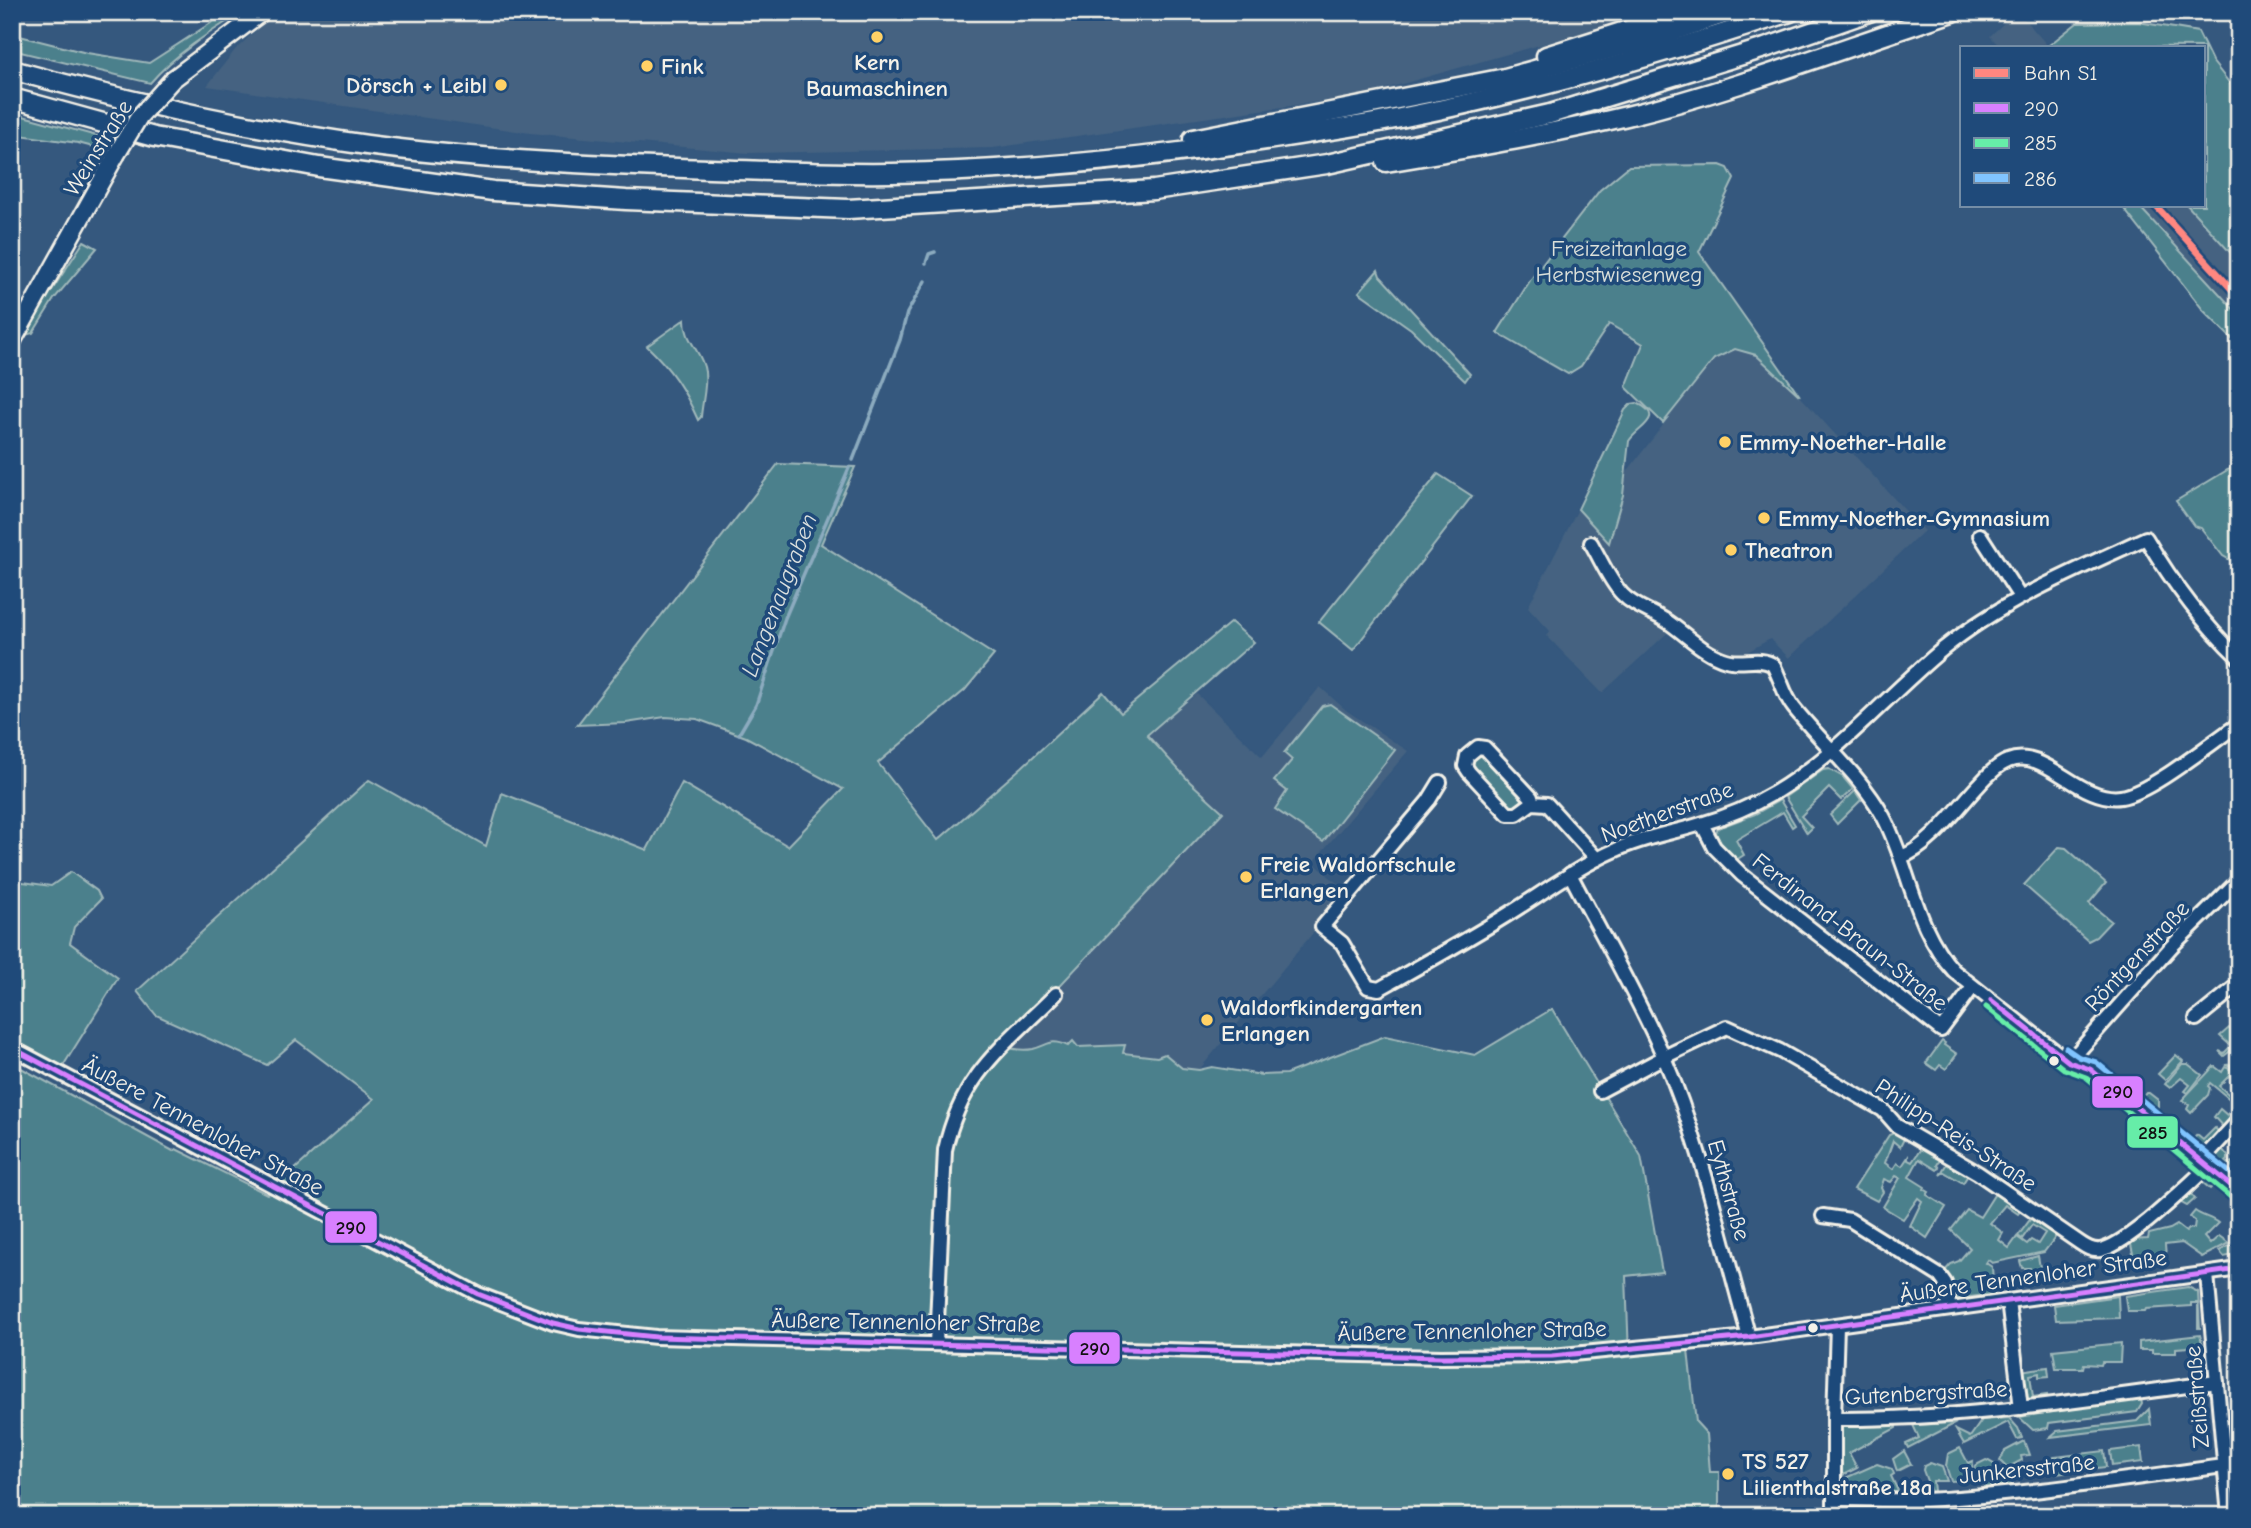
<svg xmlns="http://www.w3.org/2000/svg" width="2251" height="1528" font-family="'Comic Neue',sans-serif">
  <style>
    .built { fill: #446281 }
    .green { fill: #4c808c; stroke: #a0b8ba; stroke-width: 2 }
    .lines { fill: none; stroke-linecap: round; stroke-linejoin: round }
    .stream { stroke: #8cabbf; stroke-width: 3.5 }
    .minor-casing { stroke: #f4f1e8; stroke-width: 18 }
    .major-casing { stroke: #f4f1e8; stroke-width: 21 }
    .highway-casing { stroke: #f4f1e8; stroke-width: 23 }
    .minor { stroke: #1f4a7a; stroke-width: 12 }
    .major { stroke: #1f4a7a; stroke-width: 16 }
    .highway { stroke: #1f4a7a; stroke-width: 18 }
    .major-bridge-casing { stroke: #f4f1e8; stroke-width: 21; stroke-linecap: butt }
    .major-bridge { stroke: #1f4a7a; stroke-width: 16 }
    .bus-1-casing { stroke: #1f4a7a; stroke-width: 10 }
    .bus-2-casing { stroke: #1f4a7a; stroke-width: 10 }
    .bus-3-casing { stroke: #1f4a7a; stroke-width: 10 }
    .bus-1 { stroke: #d880ff; stroke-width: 5 }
    .bus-2 { stroke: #66eda8; stroke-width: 5 }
    .bus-3 { stroke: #80c4ff; stroke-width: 5 }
    .rail-1-casing { stroke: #1f4a7a; stroke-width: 12 }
    .rail-1 { stroke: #ff8780; stroke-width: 7 }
    .poi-dot { fill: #ffd166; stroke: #1f4a7a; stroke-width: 2.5 }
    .bus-dot { fill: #f4f1e8; stroke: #1f4a7a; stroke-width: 2.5 }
    .labels { text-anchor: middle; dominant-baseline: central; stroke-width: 7; stroke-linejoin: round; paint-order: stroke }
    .poi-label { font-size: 23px; font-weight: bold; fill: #f4f1e8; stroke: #1f4a7a; text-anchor: start }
    .street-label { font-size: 23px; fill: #f4f1e8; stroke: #1f4a7a }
    .park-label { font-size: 23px; fill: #dbe0da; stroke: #1f4a7a }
    .water-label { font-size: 24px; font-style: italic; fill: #dadfde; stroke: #1f4a7a }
    .line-badge { stroke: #1f4a7a; stroke-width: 2.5 }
    .pale-badge-label { font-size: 19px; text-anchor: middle; font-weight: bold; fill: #111 }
  </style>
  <rect width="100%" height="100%" fill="#35587e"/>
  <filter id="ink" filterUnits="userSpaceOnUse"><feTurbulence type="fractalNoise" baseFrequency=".0143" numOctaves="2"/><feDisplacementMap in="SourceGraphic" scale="14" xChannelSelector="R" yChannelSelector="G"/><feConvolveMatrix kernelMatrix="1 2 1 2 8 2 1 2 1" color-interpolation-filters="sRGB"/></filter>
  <g filter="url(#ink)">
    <g class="built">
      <polygon points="276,12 1656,12 1360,96 993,148 748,153 530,133 207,86 235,50"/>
      <polygon points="2016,12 2018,12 2049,47 2000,47 1990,36"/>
      <polygon points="2138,205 2187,205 2239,262 2239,315"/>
      <polygon points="1735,348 1756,355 1800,396 1924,531 1789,658 1770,639 1737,658 1712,648 1676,625 1602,693 1547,636 1550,631 1528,607 1578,509 1609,543 1623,495 1626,473 1714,359"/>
      <polygon points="1320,687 1347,711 1408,751 1313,862 1347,892 1199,1070 1004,1051 1002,1046 1081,965 1223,812 1190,782 1147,735 1197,694 1262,757"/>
    </g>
    <g class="green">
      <path d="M228,12h14c-32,20 -67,42 -92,71l-138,-33v-16l75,19 62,10z"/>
      <polygon points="2138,22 2198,32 2212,61 2239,95 2239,262 2187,205 2204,205 2204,47 2048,46 2077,23"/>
      <polygon points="12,113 97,136 101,149 78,143 12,134"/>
      <polygon points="1720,165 1728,168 1734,179 1699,252 1800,396 1756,355 1735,349 1714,359 1663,423 1626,387 1643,344 1609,324 1581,366 1568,374 1497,333 1531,279 1600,190 1629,166"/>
      <polygon points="2121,205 2138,205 2239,315 2239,346 2204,311"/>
      <polygon points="84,241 97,248 54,299 33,333 26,335 24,333"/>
      <polygon points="1378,270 1380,276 1470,374 1465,381 1411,329 1359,292"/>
      <path d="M685,319c-1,22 18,33 20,53 2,14 -3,31 -4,45l-3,3c-14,-31 -26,-50 -51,-74z"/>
      <path d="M1637,403c30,14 1,24 -8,38l-6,54 -14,48 -31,-34 47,-99 6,-6z"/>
      <polygon points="2239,463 2239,565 2223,556 2201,528 2194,526 2176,501"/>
      <path d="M778,464l77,3 -34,77 173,111 -29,35 -87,73 60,77 84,-73 81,-75 18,21 110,-91 23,20 -107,93 43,47 33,30 -220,234c9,3 20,5 30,3 16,-4 17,-11 35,-3l5,-5 5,6 47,-2 -2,8 34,4 8,-3 17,14 17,2 13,-3 50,8 24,-1 99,-38 90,19 77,-46 89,147 21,116 -36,4 3,79 59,-5 8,72 11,12 3,38h9v44h-1707v-453l161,88 3,-2 91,45 107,-95 -78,-59 -29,25 -111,-50 -19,-24 232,-211 117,66 16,-53 145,57 35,-67 106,63 55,-57 -97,-52 -49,-18 -32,-2 -39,6 -49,2z"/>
      <polygon points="1438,474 1472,496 1353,650 1319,622"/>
      <polygon points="1330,704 1395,750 1323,842 1275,809 1287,791 1274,781 1292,760 1284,753 1322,706"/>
      <polygon points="1483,752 1527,800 1514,811 1471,770 1470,757"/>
      <polygon points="1829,769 1843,777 1853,789 1841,800 1829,788 1801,816 1812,828 1807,833 1785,797 1823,770"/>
      <polygon points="1855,791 1861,800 1837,824 1830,815"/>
      <polygon points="1780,800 1795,825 1792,827 1783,812 1736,840 1744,855 1736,860 1718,840 1716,832 1718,828 1755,814"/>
      <polygon points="2059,847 2066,848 2106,883 2089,903 2111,921 2096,937 2088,941 2024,885"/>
      <polygon points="71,872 97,891 101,899 74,927 70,943 118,978 63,1066 28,1050 12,1040 12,883 16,881 51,886"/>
      <polygon points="2239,1026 2239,1064 2237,1069 2225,1065 2238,1064 2235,1059 2238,1051 2237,1046 2224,1056 2219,1051 2224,1053 2231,1046 2220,1036 2229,1028 2231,1030"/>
      <polygon points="1942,1041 1945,1043 1944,1045 1957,1054 1946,1069 1940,1065 1936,1070 1926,1063"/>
      <polygon points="2176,1055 2183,1061 2165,1080 2158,1074"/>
      <polygon points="2182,1064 2188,1064 2202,1075 2188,1093 2185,1091 2190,1085 2181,1078 2170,1088 2165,1084"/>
      <polygon points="2214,1066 2222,1072 2225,1067 2232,1070 2232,1073 2239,1075 2239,1080 2230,1075 2219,1086 2234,1099 2232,1101 2210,1083 2208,1086 2210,1088 2208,1095 2191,1113 2187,1109 2189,1105 2182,1100"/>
      <polygon points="2146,1093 2149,1093 2158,1100 2158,1109 2155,1112 2140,1100"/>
      <polygon points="2220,1109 2227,1115 2232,1109 2237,1113 2224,1128 2214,1117"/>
      <polygon points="2215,1128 2220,1133 2204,1150 2197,1149 2190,1143 2197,1135 2203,1140"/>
      <polygon points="1896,1132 1905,1137 1900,1147 1893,1141 1885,1163 1893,1169 1897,1163 1902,1166 1908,1157 1908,1160 1912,1162 1922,1147 1941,1158 1937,1165 1939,1167 1937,1170 1919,1159 1909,1177 1925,1187 1924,1189 1929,1192 1927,1195 1946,1207 1927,1238 1910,1226 1922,1201 1918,1198 1903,1219 1883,1207 1900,1178 1896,1176 1891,1182 1884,1179 1881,1188 1883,1192 1877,1201 1854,1189 1889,1135"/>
      <polygon points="2228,1137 2231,1141 2222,1149 2228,1156 2228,1160 2220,1168 2212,1162 2211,1157"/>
      <polygon points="2235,1162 2239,1166 2239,1183 2222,1169 2228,1163"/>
      <polygon points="1947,1163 1968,1175 1963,1183 1944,1172 1940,1175"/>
      <polygon points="2205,1176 2215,1184 2210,1189 2202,1182 2191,1194 2195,1199 2187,1206 2178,1201"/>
      <polygon points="1996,1192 2021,1210 2018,1214 2005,1205 1990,1223 2003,1233 1999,1240 2009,1248 2017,1237 2027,1244 2031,1240 2038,1244 2045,1233 2032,1225 2022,1239 2018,1236 2032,1217 2057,1235 2044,1252 1992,1263 1988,1260 1986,1263 1992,1267 1994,1294 1954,1299 1943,1273 1951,1264 1959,1261 1970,1248 1951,1230 1967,1210 1980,1217"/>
      <path d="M2195,1211c8,6 16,6 23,12l-14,14 6,7 9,-8 10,7 -27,14 -20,-14 -17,2 1,13 -11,2 -1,-5 -20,3 -4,-18 18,-1 1,-5 21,-5 7,-4 9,7 3,-3 5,-1 1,-7 -5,-4z"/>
      <polygon points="2238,1241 2239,1254 2224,1257 2219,1251"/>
      <polygon points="2038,1256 2042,1279 2032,1280 2030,1268 2022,1268 2020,1261"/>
      <polygon points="2188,1287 2198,1292 2200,1328 2198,1328 2198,1303 2191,1303 2191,1306 2146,1309 2145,1311 2127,1311 2125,1296"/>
      <polygon points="2118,1296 2119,1318 2056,1320 2054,1305"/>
      <polygon points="2200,1335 2203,1346 2176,1348 2176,1353 2152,1353 2152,1350 2139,1350 2139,1342"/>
      <polygon points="2121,1343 2120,1362 2102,1362 2101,1365 2084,1364 2083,1368 2056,1368 2053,1350"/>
      <polygon points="2048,1367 2049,1376 2039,1377 2039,1373 2030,1375 2033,1397 2047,1395 2048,1401 2024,1401 2020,1371"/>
      <polygon points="2141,1399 2142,1404 2137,1412 2049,1423 2048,1428 2033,1430 2019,1417"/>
      <polygon points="2149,1409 2151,1425 2050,1437 2057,1431 2137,1421"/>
      <polygon points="2009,1418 2018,1428 2022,1438 2017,1439 2008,1422 1964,1444 1956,1430 1970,1437 1982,1420"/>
      <polygon points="1956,1423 1908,1448 1906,1444 1919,1438 1913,1425"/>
      <polygon points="1896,1425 1896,1428 1849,1453 1857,1468 1841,1476 1842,1426"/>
      <polygon points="2024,1441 2029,1455 2021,1456 2022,1460 2007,1468 2000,1461 2005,1451"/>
      <polygon points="2141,1447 2143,1462 2112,1466 2110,1451"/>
      <polygon points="1960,1448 1968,1463 1973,1461 1972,1470 1976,1479 1951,1481 1946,1466 1948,1454"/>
      <polygon points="1904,1451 1911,1464 1897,1471 1893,1459"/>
      <polygon points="2104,1451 2106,1467 2056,1473 2054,1457"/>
      <path d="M1986,1460c9,3 14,10 23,14l2,11 -26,3 -10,-20 3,-4z"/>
      <polygon points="1930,1463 1942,1467 1947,1481 1933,1481 1934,1491 1931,1492 1923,1470 1924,1466"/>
      <polygon points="1877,1464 1892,1469 1894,1474 1891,1476 1899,1493 1845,1493 1841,1490 1841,1480"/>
    </g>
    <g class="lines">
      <g class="stream">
        <polyline points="926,263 929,254 935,252"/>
        <polyline points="853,460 900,340 907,313 925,281"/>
        <polyline points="739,734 756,705 785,618 849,468"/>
      </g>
      <defs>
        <g id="minor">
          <polyline points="751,12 761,12"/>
          <polyline points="1980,535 2020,597"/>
          <path d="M1591,543c10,17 18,37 31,51 12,13 32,18 46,28 19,13 35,31 58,38 15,5 34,-4 47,5 8,14 11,31 21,43 29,36 67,68 89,108 27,50 31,112 71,155l115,91 21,7 149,123"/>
          <path d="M1440,782l-11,18 -107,127 20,16 26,44 11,2c41,-23 83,-46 123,-71 38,-23 73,-50 114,-68 27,-13 57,-17 85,-26 25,-7 51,-18 73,-31 64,-38 112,-97 169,-144 60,-49 133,-79 203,-111 26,44 55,84 93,120"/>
          <polyline points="1532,803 1517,814 1508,814 1469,772 1465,766 1467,756 1478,747 1485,748 1531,797 1532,803 1547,804 1597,859"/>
          <polyline points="1702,824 1714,847 1742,875 1941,1030 1973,987"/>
          <path d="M1901,857c28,-9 58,-51 78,-72 8,-9 18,-20 29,-24 37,-15 71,42 113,36 29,-4 91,-55 118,-73"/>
          <path d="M1570,874c31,60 66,119 93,181 39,90 59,188 86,282"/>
          <polyline points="2196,1019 2239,984"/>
          <polyline points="12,1048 478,1294 553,1323 579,1329 656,1337 1441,1357 1552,1356 1749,1337 2239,1269"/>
          <polyline points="2069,1062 2172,946 2239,880"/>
          <path d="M1600,1091l64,-34 63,-30 53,24 103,59 14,16 81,47 102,70c6,4 12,8 20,7 28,-5 85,-63 108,-83"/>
          <polyline points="2201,1161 2239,1120"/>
          <polyline points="1823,1216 1850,1220 1940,1276 1945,1283 1950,1309"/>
          <polyline points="2207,1274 2229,1516"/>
          <polyline points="2008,1301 2021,1408"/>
          <path d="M936,1343l9,-193c17,-77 58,-103 111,-156"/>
          <path d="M1834,1419c129,1 255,-20 383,-37"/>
          <path d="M1834,1499c31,0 61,2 91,1 100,-5 200,-21 299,-34"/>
          <polyline points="1834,1516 1834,1419 1837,1325"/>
        </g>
        <g id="major">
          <polyline points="173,79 262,12"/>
          <polyline points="12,342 116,155"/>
        </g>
        <g id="highway">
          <polyline points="1546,56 1685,12"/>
          <path d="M12,70c117,32 235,58 355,75 113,15 229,20 343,24 61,2 121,5 182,4 129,-2 259,-15 388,-35 41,-7 84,-12 125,-21 130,-26 258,-63 385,-105"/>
          <polyline points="12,98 154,137 319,167 493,191 626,200 848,209 1154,190 1327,164 1550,114 1765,48 1869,12"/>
          <polyline points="1193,139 1505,78 1658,36 1730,12"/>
          <path d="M1386,162c81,-14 162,-27 241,-46 111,-27 218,-69 326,-104"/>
        </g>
      </defs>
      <use href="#minor" class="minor-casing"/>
      <use href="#major" class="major-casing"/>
      <use href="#highway" class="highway-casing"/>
      <use href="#minor" class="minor"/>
      <use href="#major" class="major"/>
      <use href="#highway" class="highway"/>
      <defs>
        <polyline id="major-bridge" points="116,155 139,117 173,79"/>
      </defs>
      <use href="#major-bridge" class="major-bridge-casing"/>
      <use href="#major-bridge" class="major-bridge"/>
      <defs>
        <g id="bus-1">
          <polyline points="1991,1000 2069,1062 2090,1069 2239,1192"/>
          <polyline points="12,1048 478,1294 553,1323 579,1329 656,1337 1441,1357 1552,1356 1749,1337 2239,1269"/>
        </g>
        <polyline id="bus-2" points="1986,1007 2064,1069 2086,1077 2233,1199"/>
        <polyline id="bus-3" points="2066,1048 2079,1057 2096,1062 2239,1180"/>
      </defs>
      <use href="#bus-1" class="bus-1-casing"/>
      <use href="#bus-2" class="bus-2-casing"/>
      <use href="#bus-3" class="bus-3-casing"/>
      <use href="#bus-1" class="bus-1"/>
      <use href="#bus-2" class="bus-2"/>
      <use href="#bus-3" class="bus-3"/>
      <defs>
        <polyline id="rail-1" points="2155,205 2239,297"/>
      </defs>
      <use href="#rail-1" class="rail-1-casing"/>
      <use href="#rail-1" class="rail-1"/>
    </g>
  </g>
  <g class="poi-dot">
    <circle cx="877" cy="37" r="7"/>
    <circle cx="647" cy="66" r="7"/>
    <circle cx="501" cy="85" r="7"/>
    <circle cx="1725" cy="442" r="7"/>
    <circle cx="1764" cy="518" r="7"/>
    <circle cx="1731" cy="550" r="7"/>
    <circle cx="1246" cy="877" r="7"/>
    <circle cx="1207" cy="1020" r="7"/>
    <circle cx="1728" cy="1474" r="7"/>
  </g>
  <g class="bus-dot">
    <circle cx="2054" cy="1061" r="6"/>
    <circle cx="1813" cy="1328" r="6"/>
  </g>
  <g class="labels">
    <g class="poi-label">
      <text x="877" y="62" text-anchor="middle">Kern<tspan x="877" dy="26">Baumaschinen</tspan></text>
      <text x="661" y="66">Fink</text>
      <text x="487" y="85" text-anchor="end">Dörsch + Leibl</text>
      <text x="1739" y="442">Emmy-Noether-Halle</text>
      <text x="1778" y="518">Emmy-Noether-Gymnasium</text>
      <text x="1745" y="550">Theatron</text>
      <text x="1260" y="864">Freie Waldorfschule<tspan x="1260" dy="26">Erlangen</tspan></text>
      <text x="1221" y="1007">Waldorfkindergarten<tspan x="1221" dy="26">Erlangen</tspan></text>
      <text x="1742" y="1461">TS 527<tspan x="1742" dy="26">Lilienthalstraße 18a</tspan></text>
    </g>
    <g class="street-label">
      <text transform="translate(98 148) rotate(-58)">Weinstraße</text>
      <text transform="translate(1667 812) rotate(-20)">Noetherstraße</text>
      <text transform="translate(1850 932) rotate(38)">Ferdinand-Braun-Straße</text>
      <text transform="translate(2137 956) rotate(-47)">Röntgenstraße</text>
      <text transform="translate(203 1126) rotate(28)">Äußere Tennenloher Straße</text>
      <text transform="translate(1956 1135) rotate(33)">Philipp-Reis-Straße</text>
      <text transform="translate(1729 1190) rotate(74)">Eythstraße</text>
      <text transform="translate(2033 1276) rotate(-8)">Äußere Tennenloher Straße</text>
      <text transform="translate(906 1322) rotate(1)">Äußere Tennenloher Straße</text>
      <text transform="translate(1472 1331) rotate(-1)">Äußere Tennenloher Straße</text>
      <text transform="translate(1926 1393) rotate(-3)">Gutenbergstraße</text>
      <text transform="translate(2197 1397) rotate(-95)">Zeißstraße</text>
      <text transform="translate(2027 1469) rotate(-6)">Junkersstraße</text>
    </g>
    <g class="park-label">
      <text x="1619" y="248">Freizeitanlage<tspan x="1619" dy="26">Herbstwiesenweg</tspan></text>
    </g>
    <g class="water-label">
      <text transform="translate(779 595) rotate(-69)">Langenaugraben</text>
    </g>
  </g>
  <g class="line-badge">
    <rect x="2091" y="1075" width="53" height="34" rx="7" fill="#d880ff"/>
    <rect x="2126" y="1115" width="53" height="34" rx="7" fill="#66eda8"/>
    <rect x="324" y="1210" width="54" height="34" rx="7" fill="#d880ff"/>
    <rect x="1068" y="1331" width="53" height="34" rx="7" fill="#d880ff"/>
  </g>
  <g class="pale-badge-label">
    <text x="2118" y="1098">290</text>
    <text x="2153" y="1139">285</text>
    <text x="351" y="1234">290</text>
    <text x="1095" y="1355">290</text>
  </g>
  <rect width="2251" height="1528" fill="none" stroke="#1f4a7a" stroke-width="42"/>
  <rect x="21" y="21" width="2209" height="1486" fill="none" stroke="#f4f1e8" stroke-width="2.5" filter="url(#ink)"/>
  <rect x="1960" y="46" width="245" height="161" fill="#1f4a7a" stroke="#748da6" stroke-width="2"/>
  <rect x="1974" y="68" width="35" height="10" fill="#ff8780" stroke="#748da6" stroke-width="2"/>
  <text x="2024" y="80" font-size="21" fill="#f4f1e8">Bahn S1</text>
  <rect x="1974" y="103" width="35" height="10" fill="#d880ff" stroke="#748da6" stroke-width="2"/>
  <text x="2024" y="116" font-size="21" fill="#f4f1e8">290</text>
  <rect x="1974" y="138" width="35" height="10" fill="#66eda8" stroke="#748da6" stroke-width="2"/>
  <text x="2024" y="150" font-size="21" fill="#f4f1e8">285</text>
  <rect x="1974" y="173" width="35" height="10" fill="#80c4ff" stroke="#748da6" stroke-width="2"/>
  <text x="2024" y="186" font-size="21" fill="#f4f1e8">286</text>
</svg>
